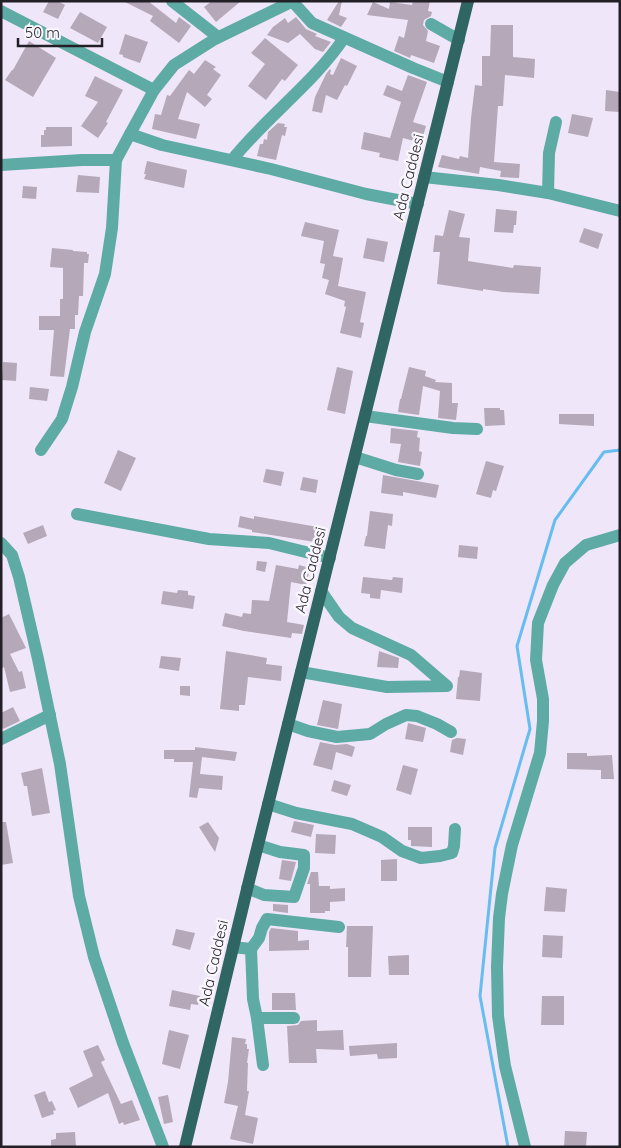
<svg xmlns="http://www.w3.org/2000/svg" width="621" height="1148" font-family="Quicksand,sans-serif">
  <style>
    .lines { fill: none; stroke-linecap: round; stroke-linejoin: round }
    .stream { stroke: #67bdef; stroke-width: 3 }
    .building { fill: #b4a8b9 }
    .minor { stroke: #5eaba6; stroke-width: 12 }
    .major { stroke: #2f6562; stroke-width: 12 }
    .labels { text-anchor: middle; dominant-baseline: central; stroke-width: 5; stroke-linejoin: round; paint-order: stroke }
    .street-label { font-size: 15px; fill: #231f26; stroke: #faf6fe }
  </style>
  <rect width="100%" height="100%" fill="#f0e6f9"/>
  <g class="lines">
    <polyline class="stream" points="508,1147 480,996 495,848 530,729 517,646 555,520 604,452 620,450"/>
  </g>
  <g class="building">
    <polygon points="49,1 57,1 65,5 58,19 43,12"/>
    <polygon points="123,1 148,1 176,23 179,17 191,26 179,43 150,21 153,16"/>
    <polygon points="212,1 241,1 216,22 204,7"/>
    <polygon points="339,1 342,1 339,15 347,18 341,27 327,20"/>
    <polygon points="413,1 430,1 428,11 432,12 431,16 424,20 423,25 428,31 426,41 440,46 434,63 411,55 410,58 394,51 399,36 404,38 408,20 367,15 373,2 389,9 390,2 412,5"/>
    <polygon points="80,12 107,27 98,43 70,28"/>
    <polygon points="296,17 306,29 317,34 315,36 331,42 323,52 315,49 300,34 288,43 267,35 273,27 285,18 288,23"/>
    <polygon points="491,25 513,25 513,57 535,59 534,78 505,75 503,106 498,106 494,162 520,164 519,178 500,177 501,171 480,167 479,174 438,167 442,155 459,159 460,156 468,158 471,118 475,85 482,86 482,56 490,56"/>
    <polygon points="125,34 148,42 140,63 123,57 123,55 119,54"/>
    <polygon points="265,38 298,65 285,81 282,79 266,100 248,86 265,64 251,53"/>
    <polygon points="29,41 56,58 33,97 5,80 12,70 13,70"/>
    <polygon points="341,58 357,66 347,86 345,85 337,100 326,95 322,113 312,111 315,97 326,74 330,69 331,70 330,74 333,75"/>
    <polygon points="205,60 216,67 213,69 221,75 207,95 212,99 205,107 187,92 178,119 200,124 196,139 152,129 155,114 161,115 167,95 170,96 189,70 194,74"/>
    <polygon points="408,75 427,82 413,122 426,126 421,143 403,138 398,161 379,157 380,153 361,149 364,132 390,138 401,102 383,95 387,85 402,91"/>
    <polygon points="95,76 123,90 106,122 108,123 98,138 81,126 98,102 85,96"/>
    <polygon points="606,90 620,92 620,112 605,111"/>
    <polygon points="572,114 593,118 588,137 568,133"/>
    <polygon points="278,123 285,124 284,127 287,127 285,136 282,135 276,160 257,156 260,144 263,144 264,139 267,140 268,132"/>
    <polygon points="46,127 72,127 72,146 41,147 41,135 44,135 44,130 46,130"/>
    <polygon points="147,161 187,170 184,188 144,179 146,174 144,174"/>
    <polygon points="78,175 100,177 99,193 76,192"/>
    <polygon points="23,186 37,187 36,199 22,198"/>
    <polygon points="496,209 517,211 516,225 514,225 513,233 494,232"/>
    <polygon points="449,210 465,214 459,237 470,238 468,261 513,268 514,265 541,267 539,294 503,292 483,289 483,291 437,284 440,252 433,252 435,235 443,236"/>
    <polygon points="305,222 339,230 333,256 343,258 338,286 366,292 360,322 364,323 361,338 340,333 346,307 344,306 345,301 325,294 329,280 322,278 325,264 320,263 324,241 301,236"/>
    <polygon points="584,228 603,234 598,249 579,242"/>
    <polygon points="367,238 388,242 384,262 363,258"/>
    <polygon points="52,248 73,250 73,251 87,252 87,254 89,254 88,263 84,263 83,296 79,296 78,315 75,315 75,329 70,329 64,377 50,376 54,330 39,330 39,316 60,316 60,299 63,299 63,268 50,267"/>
    <polygon points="3,362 17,363 16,381 2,380"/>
    <polygon points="337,367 353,371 345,414 327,410"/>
    <polygon points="409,367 426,371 425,376 436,380 435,382 452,383 452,403 458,403 456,420 438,418 440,391 423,386 419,415 398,412 400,399 401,399"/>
    <polygon points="30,387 49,389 47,401 29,399"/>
    <polygon points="484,408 500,408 500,410 504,410 505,425 485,426"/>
    <polygon points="559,414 594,414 594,426 559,424"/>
    <polygon points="391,428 418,431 417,437 420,438 419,451 422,452 420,466 398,462 401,444 390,443"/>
    <polygon points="118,450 136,458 121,491 104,483"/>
    <polygon points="486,461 504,466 496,491 493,490 491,498 476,494"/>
    <polygon points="266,469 284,472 281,486 263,482"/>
    <polygon points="383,475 439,485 436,498 403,492 403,496 381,493"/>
    <polygon points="303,477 318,480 316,493 300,490"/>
    <polygon points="370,511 393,514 392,526 388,525 385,549 364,546 366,536 367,536"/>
    <polygon points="240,516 254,519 254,516 318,527 315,542 252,532 252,530 238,527"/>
    <polygon points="43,525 47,536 28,544 23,533"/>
    <polygon points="459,545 478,547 477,559 458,557"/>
    <polygon points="257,561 267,562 265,572 256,570"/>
    <polygon points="276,565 298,569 299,565 310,568 306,585 291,582 287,622 304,625 302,634 292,633 291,638 244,631 222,626 225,613 242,617 243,613 251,614 252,600 269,601"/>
    <polygon points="363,577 392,580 393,577 403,578 402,593 381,590 380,599 370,598 370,594 361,593"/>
    <polygon points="178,590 188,591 188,595 195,596 193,609 161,604 163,591 177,593"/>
    <polygon points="9,614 26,648 10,654 19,672 22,671 26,688 10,692 4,667 1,669 1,618"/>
    <polygon points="226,651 267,658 266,664 282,666 281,681 248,677 245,705 239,705 239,711 220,709"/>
    <polygon points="379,651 399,658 398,668 377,667"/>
    <polygon points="161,656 181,658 179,671 159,668"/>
    <polygon points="460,670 482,673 480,701 456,699 458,677 459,677"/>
    <polygon points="180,686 190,686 190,696 180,695"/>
    <polygon points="323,700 342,704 338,729 317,725"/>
    <polygon points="13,707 20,721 3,729 1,726 1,713"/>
    <polygon points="408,723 426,728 423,742 405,739"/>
    <polygon points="457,738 466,739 463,755 450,752 452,740"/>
    <polygon points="320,742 335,745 347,744 355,747 352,757 336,752 332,770 313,765"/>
    <polygon points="195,747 237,752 235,761 202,757 200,774 223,776 222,790 199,788 197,798 189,797 193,762 174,762 174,759 164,759 164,750 195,750"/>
    <polygon points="567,753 587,753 587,756 612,755 614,779 601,779 601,770 567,769"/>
    <polygon points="403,765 418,769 411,795 396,790"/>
    <polygon points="42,768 50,813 32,816 27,786 24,786 21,773"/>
    <polygon points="334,780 351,785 347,796 331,791"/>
    <polygon points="294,821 314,825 311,837 291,832"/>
    <polygon points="1,822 6,822 13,863 1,865"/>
    <polygon points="208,822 219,838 215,852 199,827"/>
    <polygon points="408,827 432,827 432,847 411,846 411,840 408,840"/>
    <polygon points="316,834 336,835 335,854 315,853"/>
    <polygon points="397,859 397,881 381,881 381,860"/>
    <polygon points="282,860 296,862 291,881 279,879"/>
    <polygon points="311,872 318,872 319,886 330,886 330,889 345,888 345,901 330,902 330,911 325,911 325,913 310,913 310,884 307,884"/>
    <polygon points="546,887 567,889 565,912 544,911"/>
    <polygon points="273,904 288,905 288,913 273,911"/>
    <polygon points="347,926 373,926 371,977 348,977 348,947 346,947"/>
    <polygon points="271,928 298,931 298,941 309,940 309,950 269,951 269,932"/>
    <polygon points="176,929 195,933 190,950 172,945"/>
    <polygon points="543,935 563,936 562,958 542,957"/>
    <polygon points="409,955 409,975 389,975 388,956"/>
    <polygon points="172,990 200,996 198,1005 191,1004 190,1010 169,1006"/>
    <polygon points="272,993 295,993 296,1010 272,1010"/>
    <polygon points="542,996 564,996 564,1025 541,1025"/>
    <polygon points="317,1020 317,1031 343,1030 344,1050 316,1049 317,1063 289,1063 287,1026 298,1025 301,1021"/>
    <polygon points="169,1030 189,1035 180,1069 162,1064"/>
    <polygon points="232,1037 246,1039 245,1044 247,1044 247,1049 249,1049 247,1063 248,1063 247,1091 249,1091 245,1115 258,1118 253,1144 230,1139 238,1106 224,1103 228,1082"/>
    <polygon points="397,1043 397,1058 378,1059 377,1054 350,1056 349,1046"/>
    <polygon points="98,1045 105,1060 101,1062 121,1104 132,1100 140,1120 124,1125 123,1122 119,1124 108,1093 78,1108 69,1088 93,1076 83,1051"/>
    <polygon points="45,1091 49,1102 52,1101 56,1110 53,1111 54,1114 42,1118 34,1095"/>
    <polygon points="168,1095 173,1122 164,1124 158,1097"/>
    <polygon points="565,1131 587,1132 586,1147 564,1147"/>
    <polygon points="75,1132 76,1147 51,1147 51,1140 56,1139 56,1133"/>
  </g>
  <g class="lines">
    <g class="minor">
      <polyline points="172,1 218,37"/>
      <polyline points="292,1 312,23 413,68 448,82"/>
      <polyline points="1,11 154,90"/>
      <polyline points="431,24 459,40"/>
      <polyline points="130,134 154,90 174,65 215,39 293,1"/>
      <path d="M232,160c34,-43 81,-76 112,-122"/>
      <polyline points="1,165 82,160 116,160 130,134 162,145 271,169 366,194 418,204"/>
      <polyline points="424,177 498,185 548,193 620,211"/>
      <polyline points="548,193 549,153 556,122"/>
      <polyline points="365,416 453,428 477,429"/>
      <polyline points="41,450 62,419 72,387 85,332 105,274 112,228 116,160"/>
      <polyline points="355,457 396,470 418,474"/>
      <polyline points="77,514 209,539 269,543 330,558"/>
      <polyline points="1,543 12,555 19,577 38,659 60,764 79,896 94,957 123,1043 163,1147"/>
      <polyline points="301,672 387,687 447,686 411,655 352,628 339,617 321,591"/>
      <polyline points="288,724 308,731 337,737 370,734 386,724 406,715 417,716 437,724 451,732"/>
      <polyline points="1,739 50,715"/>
      <polyline points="268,804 296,813 352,824 382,837 402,851 421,858 440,856 452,853 454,846 455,829"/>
      <polyline points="247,888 264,895 294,897 304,868 304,855 280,852 258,845"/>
      <polyline points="233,947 251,949 259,938 262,928 267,919 339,927"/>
      <polyline points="251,949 253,999 257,1018 263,1065"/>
      <polyline points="257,1018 294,1018"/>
      <polyline points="525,1147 505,1066 498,1016 497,967 499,918 502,894 512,845 540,753 543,721 543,699 536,660 538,623 553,585 565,563 586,545 620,535"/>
    </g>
    <polyline class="major" points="185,1147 250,877 468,1"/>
  </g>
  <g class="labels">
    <g class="street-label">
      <text transform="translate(408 177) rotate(-76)">Ada Caddesi</text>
      <text transform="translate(310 570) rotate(-76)">Ada Caddesi</text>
      <text transform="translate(213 963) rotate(-77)">Ada Caddesi</text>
    </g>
  </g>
  <rect width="621" height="1148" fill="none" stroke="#231f26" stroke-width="5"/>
  <path d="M18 38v8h84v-8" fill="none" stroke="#231f26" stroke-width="2.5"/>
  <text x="25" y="38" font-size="15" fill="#231f26" stroke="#faf6fe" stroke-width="4" paint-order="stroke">50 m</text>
</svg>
